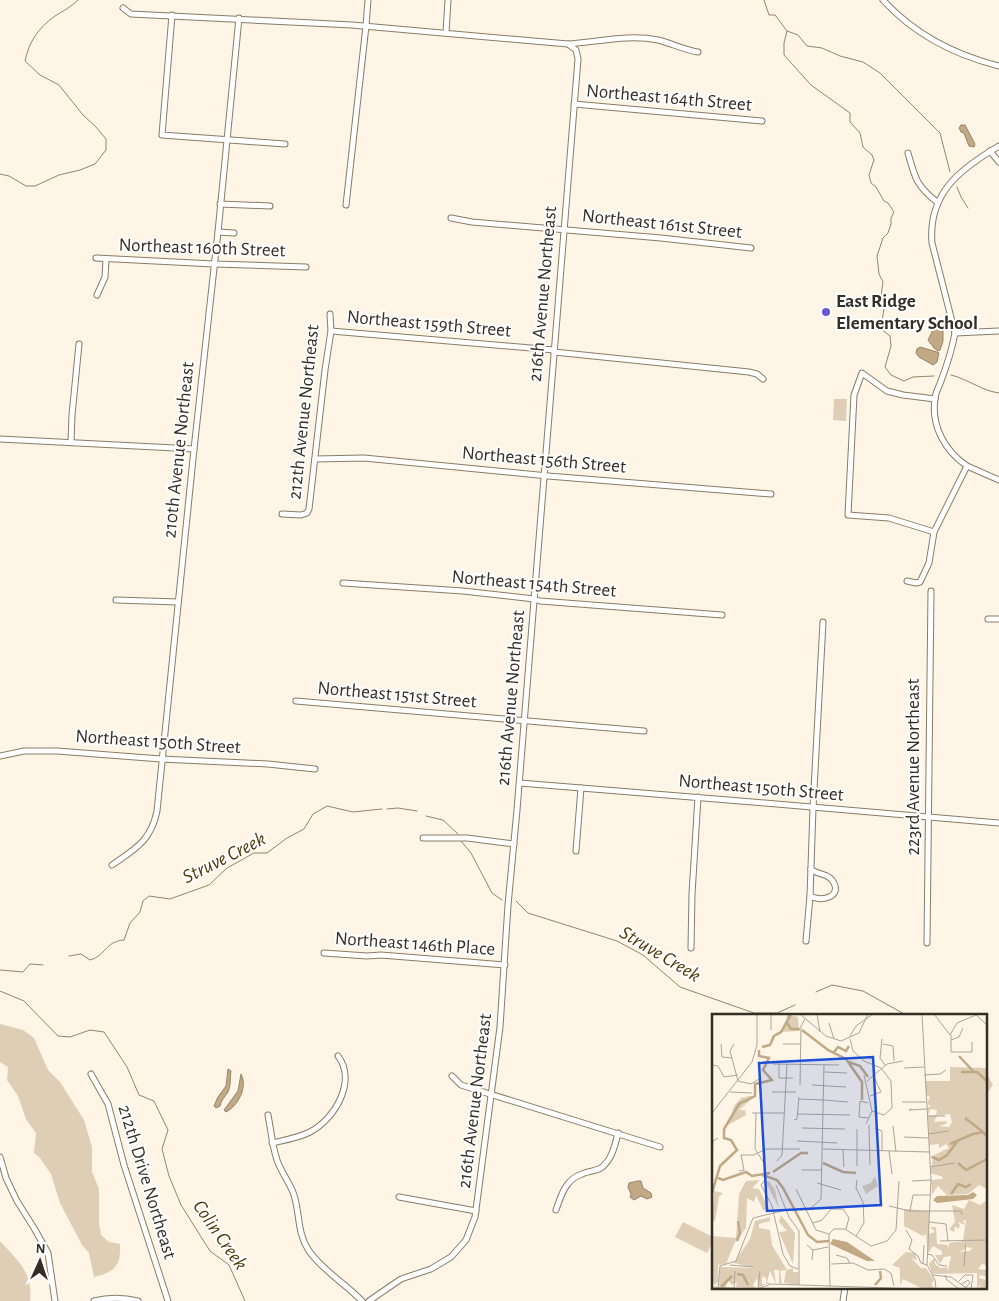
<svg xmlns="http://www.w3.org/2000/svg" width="999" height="1301" font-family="'Alegreya Sans',sans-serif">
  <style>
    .green { fill: #deceb5 }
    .water { fill: #c0a984; stroke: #968468 }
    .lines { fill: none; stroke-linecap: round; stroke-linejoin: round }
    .stream { stroke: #968468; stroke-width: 1 }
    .minor-casing { stroke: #897c66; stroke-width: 7 }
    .minor { stroke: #fff; stroke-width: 5 }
    .poi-dot { fill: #655ad3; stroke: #fff; stroke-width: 2 }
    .labels { text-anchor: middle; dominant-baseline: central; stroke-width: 4; stroke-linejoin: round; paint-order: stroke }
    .street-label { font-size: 19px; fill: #342e25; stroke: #fff }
    .poi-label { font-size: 19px; font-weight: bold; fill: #342e25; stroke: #fff; text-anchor: start }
    .water-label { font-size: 20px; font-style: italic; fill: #503807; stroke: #fff }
    .inset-river { fill: none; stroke: #c0a984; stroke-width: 2.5 }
    .inset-road { fill: none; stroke: #ada599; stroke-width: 1 }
    .view { fill: #1d4ed8; fill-opacity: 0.15; stroke: #1d4ed8; stroke-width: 2.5 }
    .inset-edge { fill: none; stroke: #342e25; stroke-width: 2.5 }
  </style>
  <rect width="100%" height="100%" fill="#fef5e7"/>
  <g class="green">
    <polygon points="834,399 847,399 846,421 833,420"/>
    <path d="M0,1024l23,6 11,8 14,32 12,12 24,38 8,27v25l7,17v34l2,12 8,7 11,2c1,22 -5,28 -26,33l-5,-24 -7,-8 -22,-42 -9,-29 -11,-16 -6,-5 2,-20 -10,-14 -8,-23 -11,-16 1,-13 -8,-5z"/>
    <polygon points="985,1071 993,1085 985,1096"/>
    <polygon points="683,1222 713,1237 713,1242 707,1253 675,1237"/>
    <path d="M0,1241c18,20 33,31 30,60h-30z"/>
  </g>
  <g class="water">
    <polygon points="961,125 965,125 975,144 974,147 969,146 964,133 961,132 959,128"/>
    <polygon points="939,328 943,330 943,341 940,350 938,351 934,348 928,340 933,330"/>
    <polygon points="920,347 937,352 939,353 937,362 933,365 919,357 916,353 917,349"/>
    <path d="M228,1069l3,2c-1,7 0,14 -3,21 -3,5 -7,8 -8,14l-4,2 -2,-2 4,-9 8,-11z"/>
    <path d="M241,1074c7,13 -3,32 -15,38l-2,-2 14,-19z"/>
    <polygon points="638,1181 641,1181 643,1188 651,1193 652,1197 647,1199 641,1196 634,1200 630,1197 631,1194 628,1187 629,1183"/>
  </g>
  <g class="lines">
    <g class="stream">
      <polyline points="764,0 769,15 775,15 787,31 784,43 784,55 811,85 850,113 850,122 860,133 863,147 872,155 874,160 869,175 871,183 876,187 884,201 888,203 894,212 891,218 891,224 888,233 883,238 877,256 879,274 883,282 881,296 884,308 881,329 890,336 891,346 885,367 891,375 904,381 913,377 934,376"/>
      <polyline points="787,31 798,35 807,46 822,48 840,56 863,62 880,73 940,133 950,172"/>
      <path d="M0,174l9,2 17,10h9l24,-11 21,-5 15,-6 11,-14v-11l-10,-12 -13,-12 -24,-30 -19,-10 -15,-14c4,-19 13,-33 30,-45 8,-5 16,-9 23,-16"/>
      <polyline points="957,187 961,197 968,208"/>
      <path d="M951,375c17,4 31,16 48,18"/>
      <polyline points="387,809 398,808 417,811"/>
      <polyline points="426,816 443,820 458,834"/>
      <polyline points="461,841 471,853 492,893 502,900"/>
      <polyline points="516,901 528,913 617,941 643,955 680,987 754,1013 777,1013 795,1005"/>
      <path d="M69,956l12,-2 9,6c17,-5 14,-18 34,-20l6,-17 10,-11 3,-11 6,-5 21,3 39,-14 18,-17 27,-15h13l20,-15 17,-9 9,-15 14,-8 26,6 29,-3"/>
      <polyline points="0,970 23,972 30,964 43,965"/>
      <polyline points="0,991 24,1001 58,1036 70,1037 90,1030 104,1032 127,1067 139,1095 154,1101 168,1130 162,1149 169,1176 181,1205 210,1251 229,1265 245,1301"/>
      <polyline points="816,992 832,985 863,991 906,1015"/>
    </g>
    <defs>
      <g id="minor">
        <path d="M883,0c31,34 72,55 116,66"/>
        <path d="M123,8l8,6 221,11 216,19c30,-2 60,-10 90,-4 13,3 26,10 40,12"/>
        <polyline points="172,15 162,135 285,144"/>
        <polyline points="446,33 448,0"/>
        <polyline points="574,104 762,121"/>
        <polyline points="990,151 999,162"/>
        <path d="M908,153c7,25 8,32 29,49"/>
        <polyline points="220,204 270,206"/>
        <polyline points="346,205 366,26 368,0"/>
        <polyline points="451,218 472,222 661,238 751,248"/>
        <polyline points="218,232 234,233"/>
        <polyline points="96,258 214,264 306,267"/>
        <polyline points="97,295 105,277 106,259"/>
        <polyline points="331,331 554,350"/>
        <polyline points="955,333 999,331"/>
        <polyline points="554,352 749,372 757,374 763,379"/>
        <polyline points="0,439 194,449"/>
        <polyline points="71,442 72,415 79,344"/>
        <polyline points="315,459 364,458 548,476 771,494"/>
        <polyline points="967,466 999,480"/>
        <polyline points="282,514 301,515 307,513 309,509 325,370 331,331 330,314"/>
        <polyline points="934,532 889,518 848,515 854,395 862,373 887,391 903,395 935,399"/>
        <path d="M907,581l9,2 4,-1 9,-19 5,-31 33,-66c-22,-15 -36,-40 -32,-67 0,-6 4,-12 6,-18 6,-16 11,-31 14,-48l-23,-90c-4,-50 28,-74 67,-97"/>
        <polyline points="343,583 463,591 534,599 540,601 722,615"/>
        <polyline points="116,600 178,602"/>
        <polyline points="988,619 999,619"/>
        <polyline points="296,701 644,731"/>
        <polyline points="0,756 24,751 57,751 161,759 268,764 315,769"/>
        <path d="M520,783c160,12 319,27 479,40"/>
        <polyline points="423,838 467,838 514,844"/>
        <polyline points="576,851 581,788"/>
        <path d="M112,865c23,-16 39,-24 45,-54l37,-362 24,-217 21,-214"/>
        <path d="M810,896c12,7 34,0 22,-16 -5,-7 -15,-5 -21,-11"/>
        <polyline points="806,941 810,896 813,808 823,622"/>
        <polyline points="927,943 931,591"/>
        <polyline points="691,948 692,894 698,797"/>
        <polyline points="324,953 367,956 381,955 505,965"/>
        <polyline points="91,1074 108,1104 124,1165 168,1301"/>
        <polyline points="452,1076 461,1085 660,1147"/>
        <path d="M268,1115c3,15 4,30 9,45 4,12 13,23 17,35 6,19 3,38 15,56 14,20 36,32 53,50"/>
        <path d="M272,1143c13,-3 26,-5 38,-11 25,-13 47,-51 28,-76"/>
        <polyline points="0,1157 6,1178 17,1201 34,1228 48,1253 55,1301"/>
        <polyline points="399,1197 476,1211"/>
        <path d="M556,1210c5,-15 10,-31 26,-36 6,-3 14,-3 19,-6 11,-8 14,-23 17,-35"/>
        <path d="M94,1301c15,-4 28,-4 44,0"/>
        <polyline points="369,1301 401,1279 431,1269 451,1257 466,1240 475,1217 500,1027 508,905 517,810 578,59 576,50 568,44"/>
        <polyline points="843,1301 845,1287"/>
      </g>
    </defs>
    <use href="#minor" class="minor-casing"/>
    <use href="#minor" class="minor"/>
  </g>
  <circle class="poi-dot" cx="826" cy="312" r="5"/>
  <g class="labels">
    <g class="street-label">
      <text transform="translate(669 98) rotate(5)">Northeast 164th Street</text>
      <text transform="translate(662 224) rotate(6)">Northeast 161st Street</text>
      <text transform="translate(202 248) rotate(2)">Northeast 160th Street</text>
      <text transform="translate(543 294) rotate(-85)">216th Avenue Northeast</text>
      <text transform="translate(429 324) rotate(5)">Northeast 159th Street</text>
      <text transform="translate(304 412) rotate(-84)">212th Avenue Northeast</text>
      <text transform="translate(179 450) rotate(-84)">210th Avenue Northeast</text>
      <text transform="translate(544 460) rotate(5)">Northeast 156th Street</text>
      <text transform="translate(534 584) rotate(5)">Northeast 154th Street</text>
      <text transform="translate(397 695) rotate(5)">Northeast 151st Street</text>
      <text transform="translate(511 698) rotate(-85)">216th Avenue Northeast</text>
      <text transform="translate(158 742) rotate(4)">Northeast 150th Street</text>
      <text transform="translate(913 767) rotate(-90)">223rd Avenue Northeast</text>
      <text transform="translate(761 788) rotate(5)">Northeast 150th Street</text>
      <text transform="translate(415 944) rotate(4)">Northeast 146th Place</text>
      <text transform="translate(475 1101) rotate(-83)">216th Avenue Northeast</text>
      <text transform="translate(147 1182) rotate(73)">212th Drive Northeast</text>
    </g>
    <g class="poi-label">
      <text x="836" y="301">East Ridge<tspan x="836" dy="22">Elementary School</tspan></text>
    </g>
    <g class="water-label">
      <text transform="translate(224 858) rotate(-27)">Struve Creek</text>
      <text transform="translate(660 954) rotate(31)">Struve Creek</text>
      <text transform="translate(220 1235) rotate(55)">Colin Creek</text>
    </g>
  </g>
  <g transform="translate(712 1014)">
    <rect width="275" height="275" fill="#fef5e7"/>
    <path d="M75,0l11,3 1,14 -19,1 6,-7zM238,53l37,1v121l-8,-4 -11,9 -21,1 -9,-9 -6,9 -1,-15 11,-1 1,-2 -13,-4 3,-14 -3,-2 19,-9 -3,-4 -7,4v-4l-10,1 -1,-29 8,-1 1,-5 -7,-1 -1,6 -2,-7 4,-2 -4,-2 3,-7 -4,-2 -1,-14h25zM238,100l2,8 -3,5 -10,-1 7,-2 1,-1 -1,-2 -12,1 3,-6zM37,82h6l-16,14h6l1,5 -18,10 6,-19 7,-8zM163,162l3,10 -12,8 -4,-8 9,-3zM48,166l-8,8 7,1 11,22 -7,-1 -7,-15 -2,7 -7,-4 -1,30 -11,14 -9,22 -8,1v16l-3,4 -2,-3 -1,5v-51l24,2 3,-44 7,-13zM53,167h4l6,9 4,18zM2,177l9,2 -4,4 -4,24 -3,-1zM257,186l11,5 7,-5v65l-5,-1 -4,5 9,1v7l-7,-2 -1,3 8,2 -1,9h-7l2,-5 -4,5v-16l-45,1 -3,-10 3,-4 3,-1v5l5,4 7,-1 1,4 3,-15 -7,1 -4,7 -5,-9h7v-4l-9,-5 -5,7 -2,-19 -3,2 -19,-10v-17l25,2v23l6,-2 -5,-5h6l1,17 11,1 1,5v-7l16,-2v8l-6,3 11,-1 2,-3 -6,-1 1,-7h-4l3,-20 -3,1 2,4 -7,-3 2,3 -2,4 -3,-3 -1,6 -5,-3 6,-7 -3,-17 12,4zM69,201l14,18 -2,31 -14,-32 8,-1 -8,-9zM58,203v4l-11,3v4l11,2 2,15 15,25 6,-2v4h5l1,13 -15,-2 2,-13 -6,1 2,13 -3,-1v-13h-5l2,14 -6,-13 -3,11 4,2h-5v-6l-4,-2v8h4l-7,4 -2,-10 -4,7 4,4 -21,-2 1,-5 -5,3 -4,-5 -2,7 -7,-1 1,-19 34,1 -20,-5 16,-24 5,-18zM194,238l9,1 2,7 -6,-2 10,10h5l8,12 -3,4 4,5h-12l-20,-10 -3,6v-17l-8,-3z" fill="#deceb5" fill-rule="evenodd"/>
    <path d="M261,178l4,3 -4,4 -36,4 -4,-3 4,-4 31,-1zM121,225l14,3 28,19h-8l-37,-17z" fill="#c0a984"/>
    <path class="inset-river" d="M75,9l4,6h9M90,16l26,20 18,9 16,23v18M50,33l8,-2 4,-9 7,-4 10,-18M122,38l4,-5 8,4 3,-5M247,42l15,16M137,48l11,4 8,11M249,58h16l10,9M253,104l18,14M238,130l23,-10 10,-2 4,4M220,143l7,3 8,-5 10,-13M111,149l20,9 13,1M246,149l8,7 21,-11M61,158l28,-19h7M50,161l15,5 6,8 25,47 9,7 12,-1M6,164l5,2 23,-8 6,4 18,-3M0,179l8,-27 17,-16 -6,-10 -7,-2v-9l15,-25 16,-8v-12l17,-4 -9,-10 6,-12 -10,-2v-6M239,180l7,-10 8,3 5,-3M25,227l3,-8 -2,-12M25,260l6,1 5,10M163,271l6,-7 -1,-7M9,273l11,-11"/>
    <path class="inset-road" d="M59,0v16M88,0l26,22 15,5 18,-8 9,-19M105,0l3,18M210,0l9,166 -4,85 8,15 1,9M222,0l16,21 7,-12 19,-8M263,0l12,11M117,9l5,16M239,21v17h21v-10M138,22l6,-10 17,-12M138,25l3,12 11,10 17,7 10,13 1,27 -8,7 -12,-4M170,25l-2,19 5,7M239,26l8,-3 4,-9M9,30l1,13 10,1M22,30l-4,7 8,30 13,3 8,-5M71,30h18M171,30l10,2 1,15M61,50l66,1M67,50v14h14M0,51l6,1 6,11 14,-2M192,54l20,-1M113,58l22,1M152,61l8,36 -6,13M212,61l16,-1 6,-4M155,67l20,-17 16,-3M88,71l1,-59 4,-7M100,71l34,2M18,78l22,1M60,78h24M158,82l11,-4 -8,-17M87,85l25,1M112,86l24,2M190,88h24M156,89l-8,-2 -1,16 10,1M200,95l-3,1 18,-1M0,99l40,-51 5,-17v-31M40,99h32M44,99l-1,36 9,14M86,100l52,1M215,102h18M82,106l3,-1 2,-22M157,111l1,40M181,112l3,26M90,114l43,1M163,114l7,3v20M216,120l21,-3M192,123l24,1M85,127l40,2M111,135l106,3M131,136l1,17M177,137l3,23M0,140l1,-13 5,-3M65,147l5,-6 5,-91M145,152v-37M218,153l25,-4M90,156h20M27,157l5,-1 -3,-15h13l12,-6h34M52,167l-3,4 11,21 11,48 7,12 8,3M200,167l19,-1M105,169l24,7M64,171l13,32 10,14v54M84,175l20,41 13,4M177,192l21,5h51l1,4M97,196l12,-11 3,-134M198,197l3,-16h17M41,204l33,-8M217,208l17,2M101,209l9,-3 9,-11h12l6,9 -3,11M234,210l2,17M194,216l6,10 -3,9 9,7 3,7 6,2M117,220l5,-5h11l26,17 16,-5 9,-11 3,-49M117,220l1,53M144,222l8,-13 -1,-21 -7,-14 1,-8M228,227l47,-1M95,231l6,5 -1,10M101,236l15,-3M215,240l5,1 7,10 8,1M124,241l11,3 3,6M119,250l22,-1 15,7 16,-1 7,4 3,13M211,250l1,-19M18,251l23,2M252,252l2,-25M220,261l19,2 17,12M233,261l2,5 12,9M247,267l6,-6h8l-2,14M250,270l6,-4 2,3 -4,4M0,273l39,2M6,273l2,-21 16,-5 17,-43M22,274l1,-17M46,274l2,-17M46,275l13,-5 150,5"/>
    <path class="view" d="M161,43l8,148 -114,6 -8,-148z"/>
    <rect width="275" height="275" class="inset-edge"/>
  </g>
  <g transform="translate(40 1261) rotate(3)" stroke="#ffffff" stroke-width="4" paint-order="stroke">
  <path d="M0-4L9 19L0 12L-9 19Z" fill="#342e25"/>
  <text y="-8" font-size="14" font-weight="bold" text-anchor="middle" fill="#342e25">N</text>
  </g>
</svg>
